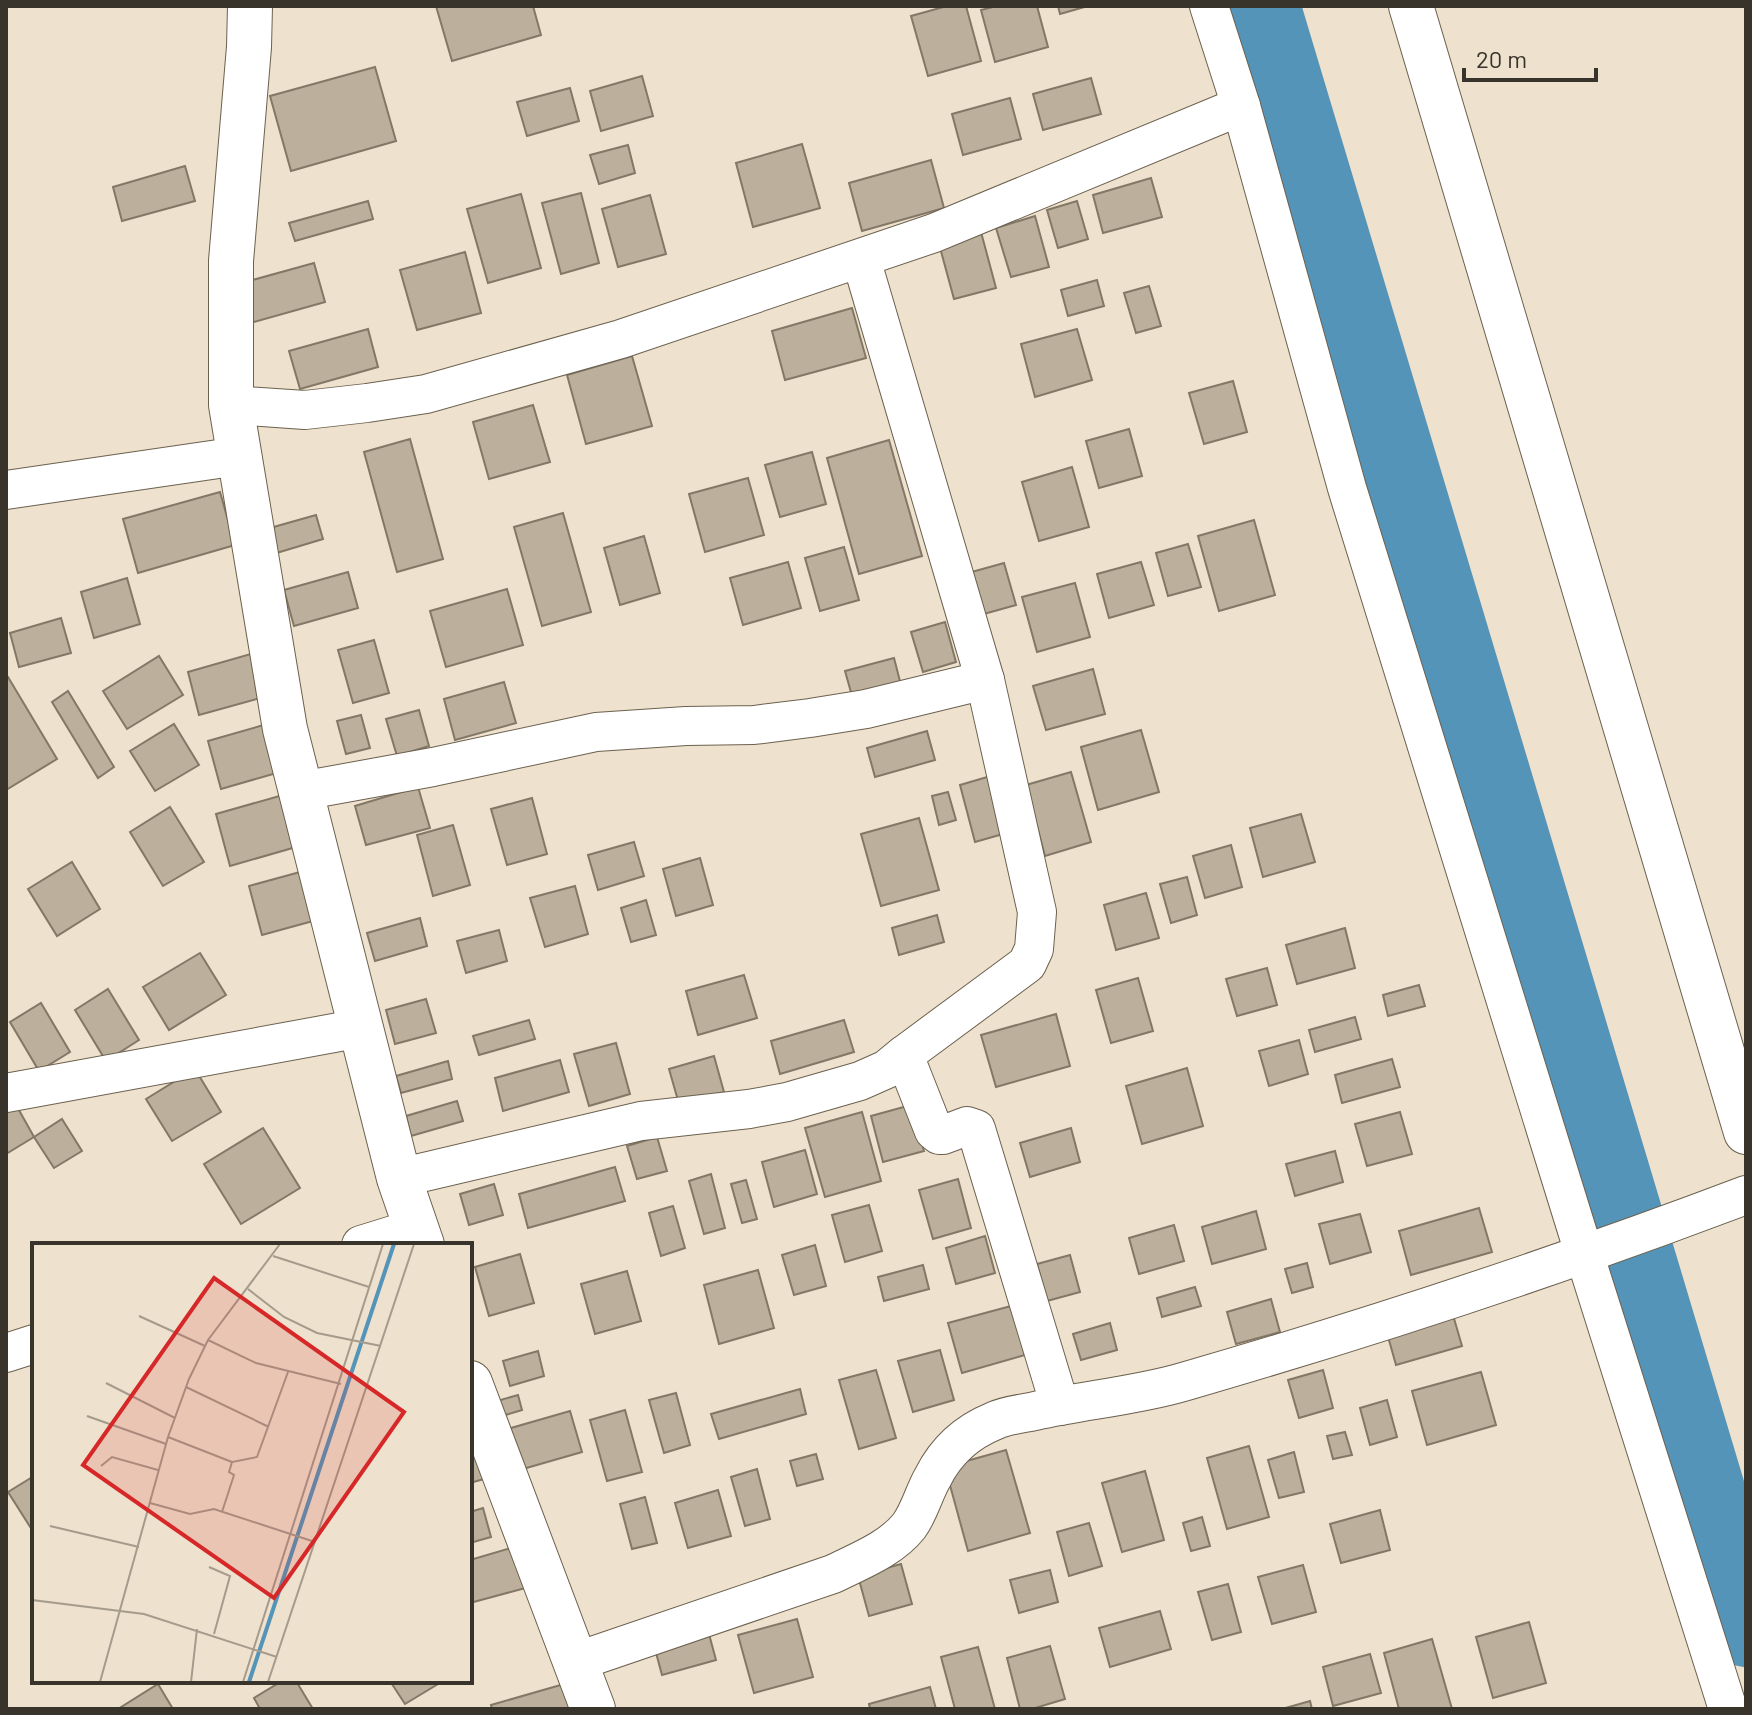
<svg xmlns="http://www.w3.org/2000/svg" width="1752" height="1715" font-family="Barlow,sans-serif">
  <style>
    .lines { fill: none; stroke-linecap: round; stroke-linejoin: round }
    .river { stroke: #5594b9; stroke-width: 80 }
    .building { fill: #bcb09d; stroke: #837866; stroke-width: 2 }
    .street-casing { stroke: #6c614f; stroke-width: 40 }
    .secondary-casing { stroke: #6c614f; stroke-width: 46 }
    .street { stroke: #fff; stroke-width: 38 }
    .secondary { stroke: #fff; stroke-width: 44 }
    .inset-river { fill: none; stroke: #5594b9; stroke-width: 4 }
    .inset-road { fill: none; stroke: #a59b8c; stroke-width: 2 }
    .view { fill: #d62828; fill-opacity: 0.15; stroke: #d62828; stroke-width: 4 }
    .inset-edge { fill: none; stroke: #38332b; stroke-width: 4 }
  </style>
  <rect width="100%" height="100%" fill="#eee1cd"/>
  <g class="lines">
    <polyline class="river" points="1260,6 1746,1627"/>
  </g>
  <g class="building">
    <polygon points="436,6 533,6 541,35 452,61"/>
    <polygon points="947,6 966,6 981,61 928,76 911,16"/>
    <polygon points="997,6 1037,6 1048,47 995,62 981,10"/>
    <polygon points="1058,6 1088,6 1060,14"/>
    <polygon points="375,67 396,141 291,171 270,96"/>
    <polygon points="642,76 653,116 601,131 590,91"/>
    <polygon points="1091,78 1101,114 1043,130 1033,94"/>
    <polygon points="570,88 579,121 527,136 517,102"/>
    <polygon points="1010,98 1021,139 963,155 952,114"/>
    <polygon points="802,144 820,208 753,227 736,163"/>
    <polygon points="628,145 635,173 599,184 590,155"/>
    <polygon points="931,160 944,208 862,231 849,183"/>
    <polygon points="185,166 195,201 122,221 113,187"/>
    <polygon points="1151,178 1162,217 1103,233 1093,195"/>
    <polygon points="581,193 599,263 561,274 542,203"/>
    <polygon points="521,194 541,268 488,283 467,209"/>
    <polygon points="650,195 666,254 618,267 602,209"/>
    <polygon points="368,201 373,219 295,241 289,223"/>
    <polygon points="1077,201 1088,239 1058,248 1047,210"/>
    <polygon points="1035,216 1049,267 1011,277 996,228"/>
    <polygon points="981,232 996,288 954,299 939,244"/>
    <polygon points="465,252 481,313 417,330 400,270"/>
    <polygon points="314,263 325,302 243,325 231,286"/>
    <polygon points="1097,280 1104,306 1068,316 1061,290"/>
    <polygon points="1149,286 1161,326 1136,333 1124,293"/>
    <polygon points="852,308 866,358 785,380 772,331"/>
    <polygon points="368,329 378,367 300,389 289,351"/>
    <polygon points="1077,329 1092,380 1035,397 1021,344"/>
    <polygon points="632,356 652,426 586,444 567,375"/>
    <polygon points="1233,381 1247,432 1204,444 1189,393"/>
    <polygon points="533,405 550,462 489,479 473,422"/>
    <polygon points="1129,429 1142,476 1099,488 1086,441"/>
    <polygon points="410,439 443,559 397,572 364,452"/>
    <polygon points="889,440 922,556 859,574 827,458"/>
    <polygon points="812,452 826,504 780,517 765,465"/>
    <polygon points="1072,467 1089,527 1039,541 1022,482"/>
    <polygon points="748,478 764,535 705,552 689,494"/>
    <polygon points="220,492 235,545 138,573 123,519"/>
    <polygon points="563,513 591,612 542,626 514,527"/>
    <polygon points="316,515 323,539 270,555 263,530"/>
    <polygon points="1254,520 1275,595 1219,611 1198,536"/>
    <polygon points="644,536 660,593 620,605 604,548"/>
    <polygon points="1188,544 1201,587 1168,596 1156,553"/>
    <polygon points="844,547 859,600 820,611 805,558"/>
    <polygon points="788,562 801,608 743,625 730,578"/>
    <polygon points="1141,562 1154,605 1109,618 1097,574"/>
    <polygon points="1004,563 1016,605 973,617 961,575"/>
    <polygon points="348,572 358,608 294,626 284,590"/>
    <polygon points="127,578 140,624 94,638 81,592"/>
    <polygon points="1075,583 1090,637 1037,652 1022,597"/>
    <polygon points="507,589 523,645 446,667 430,611"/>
    <polygon points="61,618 71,653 19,667 10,633"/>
    <polygon points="945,622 956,662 923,672 911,632"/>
    <polygon points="374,640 389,693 353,703 338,650"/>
    <polygon points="258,652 271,695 199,715 188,672"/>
    <polygon points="159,656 183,695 127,729 103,691"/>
    <polygon points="894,658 902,689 854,703 845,671"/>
    <polygon points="1093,669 1105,714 1046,730 1033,686"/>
    <polygon points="8,677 57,759 6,790 6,678"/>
    <polygon points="504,682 516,723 455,740 444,699"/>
    <polygon points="68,691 114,767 98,778 52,702"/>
    <polygon points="419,710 429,746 397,756 386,719"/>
    <polygon points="361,715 370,748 346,754 337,721"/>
    <polygon points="174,724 199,765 155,791 130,751"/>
    <polygon points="267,724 280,772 221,789 208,741"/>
    <polygon points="1141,730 1159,792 1098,810 1081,747"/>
    <polygon points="927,731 935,760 875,777 867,748"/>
    <polygon points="1071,772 1091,842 1045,856 1026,785"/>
    <polygon points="994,775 1010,832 975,842 960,785"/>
    <polygon points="418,787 430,828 366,845 355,806"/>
    <polygon points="948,792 956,820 939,825 932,796"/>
    <polygon points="283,795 296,847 230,866 216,814"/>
    <polygon points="532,798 547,854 507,865 491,809"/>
    <polygon points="170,807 204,862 163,886 130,832"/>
    <polygon points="1301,814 1315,862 1263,877 1250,828"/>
    <polygon points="919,818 939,890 881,906 861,834"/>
    <polygon points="453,825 470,885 433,896 417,835"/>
    <polygon points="634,842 644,876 598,890 588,855"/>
    <polygon points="1231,845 1242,887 1205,898 1193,856"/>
    <polygon points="700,858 713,905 676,916 663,869"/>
    <polygon points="72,862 100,909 57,936 28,889"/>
    <polygon points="300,872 313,921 262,935 249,886"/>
    <polygon points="1187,877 1197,915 1171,923 1160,884"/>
    <polygon points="575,886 588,934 545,947 530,898"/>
    <polygon points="1146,893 1159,938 1116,950 1104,905"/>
    <polygon points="646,900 656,935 631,942 621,908"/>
    <polygon points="937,915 944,942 899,955 892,928"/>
    <polygon points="420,918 427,946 375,961 367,933"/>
    <polygon points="1345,928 1355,968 1297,984 1286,945"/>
    <polygon points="499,930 507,961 466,973 457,941"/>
    <polygon points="200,953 226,995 169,1030 143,987"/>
    <polygon points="1267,968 1277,1005 1237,1016 1226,979"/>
    <polygon points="744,975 757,1018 698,1035 686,991"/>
    <polygon points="1138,978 1153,1031 1111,1043 1096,990"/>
    <polygon points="1419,985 1425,1006 1388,1016 1383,995"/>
    <polygon points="108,989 139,1040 106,1061 75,1010"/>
    <polygon points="426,999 436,1033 395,1044 386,1010"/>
    <polygon points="41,1003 70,1052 39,1071 10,1022"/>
    <polygon points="1056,1014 1070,1066 996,1087 981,1035"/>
    <polygon points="1355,1017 1361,1039 1315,1052 1309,1030"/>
    <polygon points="529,1020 535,1039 479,1055 473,1036"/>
    <polygon points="844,1020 854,1052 780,1074 771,1041"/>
    <polygon points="1299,1040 1308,1074 1269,1086 1259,1051"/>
    <polygon points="616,1043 630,1094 589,1106 574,1054"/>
    <polygon points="714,1056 724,1092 679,1104 669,1069"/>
    <polygon points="1392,1059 1400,1087 1342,1103 1335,1075"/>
    <polygon points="560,1060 569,1092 503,1111 495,1078"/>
    <polygon points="448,1061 452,1079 401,1093 396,1076"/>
    <polygon points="1187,1068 1203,1126 1142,1144 1126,1086"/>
    <polygon points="195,1069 221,1112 172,1141 146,1099"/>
    <polygon points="457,1101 463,1121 411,1136 406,1116"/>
    <polygon points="15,1103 34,1137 6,1154 6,1108"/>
    <polygon points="911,1105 924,1151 883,1162 871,1116"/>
    <polygon points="862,1112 881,1181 825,1197 805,1128"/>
    <polygon points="1400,1112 1412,1154 1367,1166 1355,1124"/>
    <polygon points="62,1119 82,1151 54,1168 34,1137"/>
    <polygon points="263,1128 300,1188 241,1224 204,1164"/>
    <polygon points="1071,1128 1080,1162 1030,1177 1020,1143"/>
    <polygon points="657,1137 667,1171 637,1179 627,1146"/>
    <polygon points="805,1150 817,1194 774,1207 762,1162"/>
    <polygon points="1335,1151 1343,1182 1295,1196 1286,1164"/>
    <polygon points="615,1167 625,1201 528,1228 519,1194"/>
    <polygon points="711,1174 725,1228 704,1234 689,1181"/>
    <polygon points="958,1179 971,1228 933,1239 919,1190"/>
    <polygon points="746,1180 757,1219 742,1223 731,1184"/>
    <polygon points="494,1184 503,1215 469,1225 460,1194"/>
    <polygon points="869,1205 882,1251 845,1262 832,1215"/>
    <polygon points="673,1206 685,1248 661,1256 649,1213"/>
    <polygon points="1479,1208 1492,1252 1411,1275 1399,1231"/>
    <polygon points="1256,1211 1266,1249 1212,1264 1202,1227"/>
    <polygon points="1360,1214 1371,1252 1330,1264 1319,1224"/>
    <polygon points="1174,1225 1184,1261 1139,1274 1129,1238"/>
    <polygon points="985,1236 995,1273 956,1284 946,1248"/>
    <polygon points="815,1245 826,1286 794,1295 782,1255"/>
    <polygon points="520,1254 534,1303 489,1316 475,1267"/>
    <polygon points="1070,1255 1080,1292 1047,1301 1037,1264"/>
    <polygon points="1307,1263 1313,1287 1292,1293 1285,1269"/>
    <polygon points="923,1265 929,1289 884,1301 878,1277"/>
    <polygon points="758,1270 774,1328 719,1344 704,1285"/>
    <polygon points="627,1271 641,1321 595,1334 581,1284"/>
    <polygon points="1195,1287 1201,1306 1162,1317 1157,1298"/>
    <polygon points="1271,1299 1280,1332 1236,1344 1227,1312"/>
    <polygon points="1011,1306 1025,1355 962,1373 948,1323"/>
    <polygon points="1453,1315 1462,1346 1396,1365 1387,1333"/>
    <polygon points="1110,1323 1117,1350 1081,1360 1073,1334"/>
    <polygon points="940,1350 954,1400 913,1412 898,1361"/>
    <polygon points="538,1351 544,1376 510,1386 503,1361"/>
    <polygon points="876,1370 896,1438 859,1449 839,1380"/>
    <polygon points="1323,1370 1333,1408 1299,1418 1288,1380"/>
    <polygon points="1481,1372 1496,1425 1427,1445 1412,1391"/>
    <polygon points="800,1389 806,1414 719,1439 711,1414"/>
    <polygon points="676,1393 690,1445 664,1453 649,1400"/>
    <polygon points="518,1395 522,1410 492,1419 487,1404"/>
    <polygon points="1387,1400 1397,1437 1370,1445 1360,1408"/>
    <polygon points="625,1410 642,1472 607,1481 590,1420"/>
    <polygon points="570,1411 582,1452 516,1471 504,1430"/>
    <polygon points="1345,1432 1352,1455 1333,1459 1327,1436"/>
    <polygon points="470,1439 484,1479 470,1483"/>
    <polygon points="1249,1446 1269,1517 1227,1529 1207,1458"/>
    <polygon points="1006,1450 1030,1533 968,1551 945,1467"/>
    <polygon points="1294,1452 1304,1492 1279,1498 1268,1460"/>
    <polygon points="816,1454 823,1479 797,1486 790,1461"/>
    <polygon points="757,1469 770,1519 745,1526 731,1477"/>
    <polygon points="1145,1471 1164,1540 1122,1552 1102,1483"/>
    <polygon points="34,1476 34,1533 8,1492"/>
    <polygon points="718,1490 731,1536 688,1548 675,1503"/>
    <polygon points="645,1497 657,1543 632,1549 620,1504"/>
    <polygon points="483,1508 491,1537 470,1543 470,1512"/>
    <polygon points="1380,1510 1390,1550 1341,1563 1330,1524"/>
    <polygon points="1202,1517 1210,1546 1191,1551 1183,1523"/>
    <polygon points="1089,1523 1102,1566 1069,1576 1057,1532"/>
    <polygon points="518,1546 529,1587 470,1603 470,1560"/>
    <polygon points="901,1564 912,1604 869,1616 858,1576"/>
    <polygon points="1303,1565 1316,1612 1272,1624 1258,1577"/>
    <polygon points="1050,1570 1058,1602 1019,1613 1010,1580"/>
    <polygon points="1228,1584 1241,1632 1212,1640 1198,1592"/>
    <polygon points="1160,1611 1171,1649 1110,1667 1099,1628"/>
    <polygon points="797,1619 813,1677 754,1693 738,1635"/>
    <polygon points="1529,1622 1546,1683 1493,1698 1476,1637"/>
    <polygon points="709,1634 716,1660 662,1675 655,1649"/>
    <polygon points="1432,1639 1452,1709 1399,1709 1384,1653"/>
    <polygon points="1050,1646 1065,1699 1032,1709 1020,1709 1007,1658"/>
    <polygon points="978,1647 995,1709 955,1709 941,1657"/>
    <polygon points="1370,1654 1381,1693 1333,1706 1323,1667"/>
    <polygon points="282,1681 296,1681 313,1709 260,1709 254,1698"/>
    <polygon points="390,1681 443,1681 405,1704"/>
    <polygon points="571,1682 579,1709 492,1709 491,1705"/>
    <polygon points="158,1684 173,1709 118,1709"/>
    <polygon points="930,1687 936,1709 870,1709 869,1704"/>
    <polygon points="1310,1701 1312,1709 1282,1709"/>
  </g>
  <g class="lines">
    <defs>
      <g id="street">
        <polyline points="1209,6 1241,106 1347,488 1584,1253 1728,1709"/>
        <polyline points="861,259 985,680 1037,912 1034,949 1027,964 904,1055 934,1131 939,1135 943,1135 967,1126 976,1129 1060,1406"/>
        <polyline points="231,405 305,410 367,403 426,394 621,339 934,233 1241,106"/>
        <polyline points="6,490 239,456"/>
        <polyline points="301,791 433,767 596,732 686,726 754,725 810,718 866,709 985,680"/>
        <polyline points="6,1093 361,1028"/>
        <polyline points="399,1178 641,1121 749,1109 787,1102 860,1081 887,1069 904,1055"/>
        <polyline points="361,1245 416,1228"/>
        <polyline points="6,1353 34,1344"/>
        <path d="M575,1662l258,-88c26,-13 58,-25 76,-48 11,-15 15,-34 24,-49 13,-26 34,-45 61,-56 12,-6 28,-7 41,-10 49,-11 100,-15 148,-29 190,-55 378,-117 563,-187"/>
      </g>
      <g id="secondary">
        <polyline points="250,6 249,47 231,261 231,405 285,729 399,1178 422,1245"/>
        <polyline points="1411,6 1746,1132"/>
        <polyline points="470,1383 593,1709"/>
      </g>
    </defs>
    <use href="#street" class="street-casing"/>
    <use href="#secondary" class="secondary-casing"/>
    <use href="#street" class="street"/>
    <use href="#secondary" class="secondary"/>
  </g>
  <g transform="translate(32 1243)">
    <rect width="440" height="440" fill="#eee1cd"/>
    <path class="inset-river" d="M217,439l145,-438"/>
    <path class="inset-road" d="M241,13l96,31M216,46l36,28 33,16 64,13M107,73l66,30M176,97l48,23 85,21M74,140l69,35M154,144l83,40M55,173l79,28M136,194l64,25M69,223l11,-9 46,13M118,260l40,11 24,-5 101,33M190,269l12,-37 -5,-3 3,-10 25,-5 31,-85M18,283l89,21M177,324l21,9 -16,58M0,357l112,14 133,43M68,439l68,-245 21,-58 19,-39 72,-96M159,439l6,-53M211,439l140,-438M236,439l146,-438"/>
    <path class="view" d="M182,35l190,134 -130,186 -191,-133z"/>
    <rect width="440" height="440" class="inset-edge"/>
  </g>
  <rect width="1752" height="1715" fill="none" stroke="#38332b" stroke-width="16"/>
  <path d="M1464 68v12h132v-12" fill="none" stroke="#38332b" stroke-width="4"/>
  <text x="1476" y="68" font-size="24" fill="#38332b" stroke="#eee1cd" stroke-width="6" paint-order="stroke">20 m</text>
</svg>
